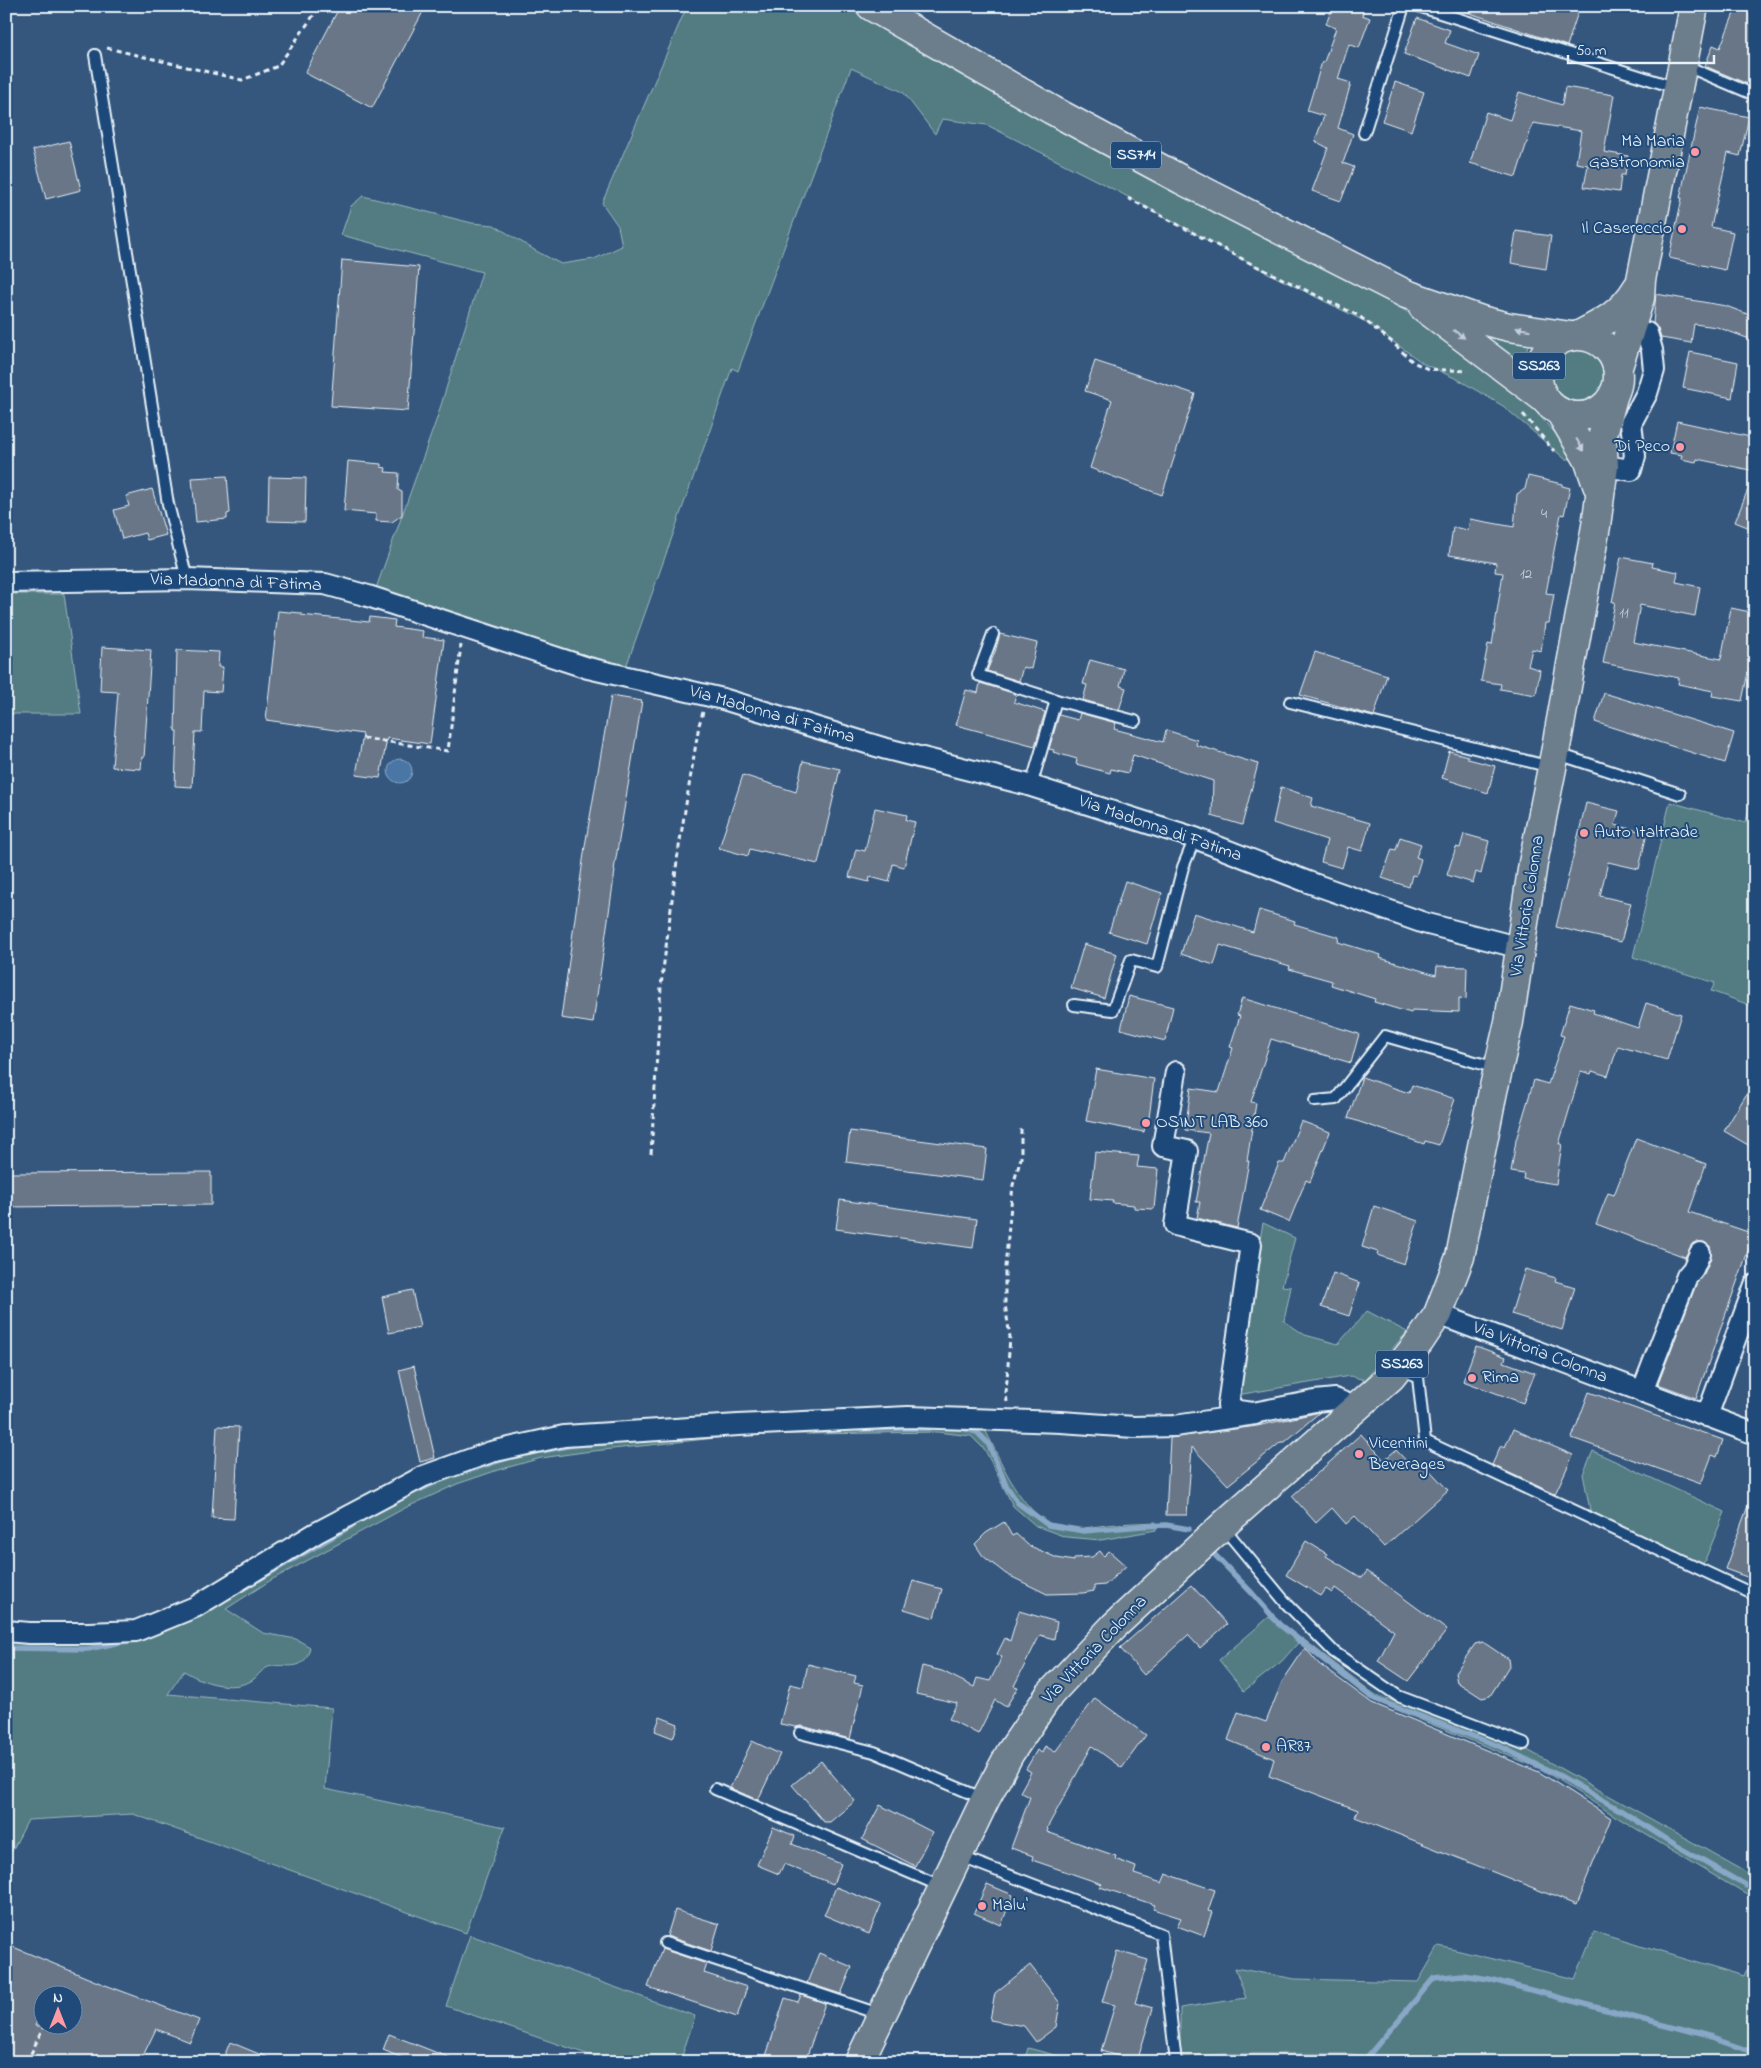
<svg xmlns="http://www.w3.org/2000/svg" width="1761" height="2068" font-family="'Indie Flower',sans-serif">
  <style>
    .green { fill: #527b82; stroke: #9db6bd }
    .water { fill: #4976a4; stroke: #89a7c6 }
    .lines { fill: none; stroke-linecap: round; stroke-linejoin: round }
    .stream { stroke: #89a7c6; stroke-width: 5.5 }
    .building { fill: #687687; stroke: #e8f1f8; fill-rule: evenodd }
    .service-casing { stroke: #e8f1f8; stroke-width: 14 }
    .minor-casing { stroke: #e8f1f8; stroke-width: 24 }
    .primary-casing { stroke: #e8f1f8; stroke-width: 31 }
    .trunk-casing { stroke: #e8f1f8; stroke-width: 31 }
    .path { stroke: #e8f1f8; stroke-width: 3; stroke-dasharray: 5 4; stroke-linecap: butt }
    .service { stroke: #1f4a7a; stroke-width: 10 }
    .minor { stroke: #1f4a7a; stroke-width: 20 }
    .primary { stroke: #6c7d8c; stroke-width: 28 }
    .trunk { stroke: #6c7d8c; stroke-width: 28 }
    .oneway { fill: #c3ced8 }
    .poi-dot { fill: #ff9aa2; stroke: #1f4a7a; stroke-width: 2 }
    .labels { text-anchor: middle; dominant-baseline: central; stroke-width: 4; stroke-linejoin: round; paint-order: stroke }
    .number-label { font-size: 15px; fill: #c8d2dc }
    .shield { fill: #1f4a7a; stroke: #acbfd2; stroke-width: 1 }
    .shield-label { font-size: 16px; font-weight: bold; fill: #e8f1f8 }
    .poi-label { font-size: 18px; fill: #e8f1f8; stroke: #1f4a7a; text-anchor: start }
    .street-label { font-size: 18px; fill: #e8f1f8; stroke: #1f4a7a }
  </style>
  <rect width="100%" height="100%" fill="#35577e"/>
  <filter id="ink" filterUnits="userSpaceOnUse"><feTurbulence type="fractalNoise" baseFrequency=".02" numOctaves="2"/><feDisplacementMap in="SourceGraphic" scale="10" xChannelSelector="R" yChannelSelector="G"/><feConvolveMatrix kernelMatrix="1 2 1 2 8 2 1 2 1" color-interpolation-filters="sRGB"/></filter>
  <g filter="url(#ink)">
    <g class="green">
      <polygon points="687,6 844,6 948,68 1107,156 1381,295 1476,357 1535,411 1559,437 1573,459 1565,459 1503,406 1459,380 1424,364 1366,322 1264,271 1117,191 987,125 942,119 935,134 903,92 851,68 738,371 732,368 626,667 375,591 437,418 482,272 341,235 351,206 363,196 472,223 494,225 536,251 561,264 594,259 622,246 618,226 602,203"/>
      <polygon points="1468,328 1529,342 1522,368"/>
      <circle cx="1578" cy="376" r="27"/>
      <polygon points="6,594 64,594 81,714 6,714"/>
      <polygon points="1752,790 1755,791 1755,1007 1711,991 1715,983 1633,957 1670,802 1746,823"/>
      <polygon points="1263,1223 1295,1238 1282,1286 1291,1287 1284,1321 1305,1335 1338,1344 1367,1311 1407,1332 1365,1380 1350,1376 1231,1396"/>
      <path d="M982,1424c20,36 42,107 94,105 10,-1 21,-3 31,-4 16,-2 33,-2 49,-3v8l-55,10 -35,-3 -30,-11 -23,-20 -28,-56 -14,-14 -33,-4 -194,3 -160,17 -43,6 -46,13 -38,13 -52,24 -134,72 -45,29 37,24 33,6 14,8c-6,30 -27,13 -44,21 -6,3 -9,10 -15,13 -21,11 -49,1 -67,-10l-16,23 164,14 -7,81 180,38 -39,106 -333,-119 -105,6 -16,31 -6,6v-222l129,-3 311,-158 98,-30 123,-11z"/>
      <polygon points="1593,1451 1725,1512 1702,1567 1591,1515 1583,1474"/>
      <polygon points="1269,1617 1298,1643 1302,1638 1374,1694 1522,1747 1755,1877 1755,1900 1615,1816 1541,1769 1370,1699 1300,1644 1298,1643 1282,1661 1244,1691 1219,1660"/>
      <polygon points="1594,1932 1744,1977 1755,1952 1755,2062 1357,2062 1362,2056 1350,2054 1226,2054 1180,2057 1180,2008 1246,1998 1235,1968 1295,1979 1418,1982 1439,1946 1575,1979"/>
      <polygon points="470,1935 695,2016 680,2062 610,2062 446,2006"/>
      <polygon points="1028,2048 1081,2062 1024,2062"/>
    </g>
    <circle class="water" cx="400" cy="771" r="12"/>
    <g class="lines">
      <g class="stream">
        <polyline points="961,1428 977,1432 988,1443 1007,1487 1018,1503 1048,1525 1084,1531 1141,1526 1166,1525 1189,1529"/>
        <polyline points="858,1429 929,1428"/>
        <polyline points="542,1451 572,1445 605,1443"/>
        <polyline points="467,1471 511,1457"/>
        <polyline points="419,1490 438,1481"/>
        <polyline points="1212,1552 1252,1593 1280,1625 1375,1699 1501,1747 1560,1776 1620,1810 1678,1847 1755,1891"/>
        <polyline points="259,1579 351,1526"/>
        <polyline points="6,1648 88,1649 131,1640"/>
        <polyline points="1363,2062 1434,1978 1462,1975 1489,1979 1712,2038 1755,2053"/>
      </g>
    </g>
    <g class="building">
      <polygon points="340,6 426,6 372,108 305,73"/>
      <polygon points="1333,6 1365,6 1362,15 1370,18 1359,48 1349,44 1338,79 1351,83 1338,128 1353,134 1343,163 1354,167 1341,201 1312,191 1328,148 1315,141 1324,116 1307,111 1322,62 1324,62 1336,28 1326,24"/>
      <polygon points="1459,6 1580,6 1567,46 1458,9"/>
      <polygon points="1737,6 1755,6 1755,87 1705,66 1713,45 1720,48"/>
      <polygon points="1417,18 1450,30 1445,43 1479,55 1471,78 1404,54"/>
      <polygon points="1395,82 1424,92 1411,131 1382,121"/>
      <polygon points="1565,87 1614,95 1604,152 1628,156 1625,175 1621,175 1619,192 1584,187 1588,165 1576,163 1581,131 1533,123 1516,177 1470,163 1486,112 1510,120 1519,92 1562,105"/>
      <polygon points="1700,107 1749,117 1740,156 1728,153 1711,227 1733,232 1725,270 1669,258 1682,198 1680,198"/>
      <polygon points="69,141 81,190 46,199 33,150"/>
      <polygon points="1516,231 1551,236 1546,269 1511,263"/>
      <polygon points="342,260 419,267 408,411 331,406"/>
      <polygon points="1656,294 1726,306 1755,317 1755,341 1717,327 1694,324 1691,343 1661,338 1658,329 1653,323"/>
      <polygon points="1690,352 1738,362 1732,398 1683,388"/>
      <polygon points="1095,361 1195,394 1162,495 1090,468 1112,400 1085,391"/>
      <polygon points="1677,421 1755,438 1755,471 1697,459 1696,462 1681,459 1682,455 1670,453"/>
      <polygon points="348,461 381,464 381,467 386,468 385,472 399,473 398,490 402,492 402,515 392,522 376,521 376,514 344,511"/>
      <polygon points="1754,474 1755,474 1755,530 1735,522"/>
      <polygon points="227,476 230,513 227,514 227,519 196,522 192,478"/>
      <polygon points="1528,476 1562,484 1562,486 1570,488 1564,515 1561,514 1546,593 1554,594 1549,623 1545,623 1541,651 1532,649 1528,666 1540,670 1536,695 1500,689 1501,684 1481,681 1488,644 1492,645 1503,573 1495,572 1496,563 1449,555 1453,527 1468,530 1470,519 1514,527 1517,494 1525,489"/>
      <polygon points="269,477 306,478 305,522 268,521"/>
      <polygon points="152,489 166,535 147,540 145,533 122,539 114,510 129,506 126,496"/>
      <polygon points="1621,557 1653,563 1652,567 1678,572 1676,582 1700,587 1695,616 1640,605 1633,642 1721,659 1731,608 1755,613 1755,639 1742,701 1712,696 1713,691 1678,684 1679,678 1603,663 1615,602 1612,602"/>
      <polygon points="278,611 301,613 301,615 369,622 370,617 395,620 394,627 423,631 422,637 444,640 430,744 387,738 380,778 356,775 363,734 266,720"/>
      <polygon points="1000,634 1037,643 1031,669 1023,667 1019,681 987,671 995,652"/>
      <polygon points="102,647 151,650 144,758 142,757 141,769 112,767 118,692 100,691"/>
      <polygon points="177,650 219,652 218,667 223,667 221,692 204,691 202,732 195,732 192,787 175,786 177,731 175,731"/>
      <polygon points="1315,652 1387,675 1374,716 1300,695"/>
      <polygon points="1090,660 1124,669 1120,686 1126,688 1119,710 1083,700 1087,685 1083,684"/>
      <polygon points="980,683 1016,694 1014,702 1045,712 1035,746 956,725 966,690 978,693"/>
      <polygon points="1604,693 1734,733 1725,763 1595,722"/>
      <polygon points="611,696 642,701 614,870 615,871 593,1023 561,1018 585,846"/>
      <polygon points="1080,713 1116,723 1114,729 1163,742 1166,730 1197,740 1196,745 1258,764 1242,825 1212,816 1213,781 1133,755 1128,773 1111,769 1110,773 1076,764 1077,759 1053,752 1054,750 1049,749 1059,715 1078,720"/>
      <polygon points="1449,751 1468,756 1468,759 1495,766 1488,793 1442,778"/>
      <polygon points="803,761 840,769 818,864 762,851 761,852 750,849 748,856 719,848 743,775 796,792"/>
      <polygon points="1281,787 1313,798 1311,806 1370,823 1362,851 1348,847 1342,868 1321,862 1327,840 1273,823"/>
      <polygon points="1586,803 1619,811 1615,825 1647,833 1639,869 1608,862 1600,896 1631,903 1621,942 1556,927"/>
      <polygon points="875,808 907,815 906,820 915,822 904,867 893,864 889,882 870,877 869,882 849,877 856,849 865,851"/>
      <polygon points="1464,834 1489,841 1481,874 1476,872 1473,883 1447,875 1456,847 1460,848"/>
      <polygon points="1400,837 1421,844 1416,857 1421,859 1416,876 1412,875 1409,887 1382,878 1392,849 1396,850"/>
      <polygon points="1125,881 1162,893 1147,944 1109,932"/>
      <polygon points="1259,910 1295,921 1294,924 1339,937 1338,942 1381,955 1380,958 1436,975 1437,966 1467,967 1466,999 1459,998 1459,1012 1412,1010 1411,1013 1374,1002 1375,999 1331,985 1332,981 1289,969 1290,966 1220,945 1214,965 1181,954 1194,913 1253,932"/>
      <polygon points="1084,944 1117,954 1104,998 1071,988"/>
      <polygon points="1129,996 1173,1007 1165,1041 1121,1029"/>
      <polygon points="1242,998 1359,1034 1351,1063 1271,1039 1251,1102 1256,1103 1247,1161 1249,1161 1237,1228 1197,1218 1200,1202 1196,1202 1209,1133 1185,1130 1191,1088 1219,1092 1233,1048 1230,1047 1240,1016 1237,1015"/>
      <polygon points="1570,1003 1594,1010 1593,1013 1638,1028 1646,1003 1681,1014 1667,1060 1618,1046 1608,1076 1592,1071 1591,1074 1581,1071 1559,1144 1562,1144 1556,1184 1523,1179 1524,1174 1511,1172 1516,1140 1534,1080 1548,1084 1564,1036 1560,1035"/>
      <polygon points="1096,1069 1154,1079 1149,1118 1146,1118 1144,1132 1086,1121"/>
      <polygon points="1362,1077 1409,1093 1412,1085 1455,1099 1439,1145 1425,1141 1424,1144 1348,1118"/>
      <polygon points="1755,1080 1755,1149 1724,1131"/>
      <polygon points="1301,1121 1330,1132 1310,1182 1306,1180 1289,1222 1260,1210 1279,1163 1284,1163"/>
      <polygon points="850,1131 987,1149 983,1180 846,1162"/>
      <polygon points="1636,1138 1706,1164 1689,1212 1754,1234 1696,1398 1658,1384 1697,1282 1704,1274 1711,1258 1710,1246 1704,1242 1693,1243 1685,1257 1596,1224 1608,1193 1614,1195"/>
      <polygon points="1095,1152 1139,1156 1137,1167 1158,1169 1154,1209 1134,1208 1134,1205 1112,1203 1113,1201 1090,1199"/>
      <polygon points="211,1172 211,1205 6,1207 6,1173"/>
      <polygon points="840,1200 977,1219 973,1248 836,1229"/>
      <polygon points="1374,1206 1418,1221 1404,1264 1377,1255 1378,1252 1362,1247"/>
      <polygon points="1525,1269 1556,1278 1555,1281 1575,1287 1562,1330 1511,1314"/>
      <polygon points="1333,1273 1360,1283 1349,1316 1321,1307"/>
      <polygon points="412,1290 420,1327 389,1333 382,1297"/>
      <polygon points="1476,1346 1506,1357 1504,1362 1535,1373 1523,1403 1463,1381"/>
      <polygon points="414,1366 435,1458 420,1462 399,1370"/>
      <polygon points="1589,1392 1723,1440 1717,1457 1712,1455 1701,1484 1572,1438"/>
      <polygon points="1320,1412 1285,1442 1281,1442 1228,1485 1192,1447 1187,1515 1166,1515 1170,1438 1257,1426"/>
      <polygon points="217,1426 239,1427 234,1519 212,1518"/>
      <polygon points="1513,1429 1573,1455 1555,1494 1492,1465 1501,1445 1505,1447"/>
      <polygon points="1361,1434 1384,1460 1396,1450 1413,1468 1421,1461 1448,1490 1384,1547 1355,1516 1346,1524 1332,1508 1316,1523 1292,1496"/>
      <polygon points="1753,1492 1755,1493 1755,1580 1725,1569"/>
      <polygon points="1004,1522 1012,1536 1016,1534 1028,1545 1057,1558 1074,1561 1074,1558 1092,1557 1100,1551 1104,1556 1109,1551 1126,1566 1105,1585 1094,1586 1094,1591 1083,1593 1047,1594 1006,1574 983,1556 975,1544 986,1533"/>
      <polygon points="1306,1541 1327,1554 1326,1556 1362,1578 1367,1571 1447,1630 1408,1681 1378,1661 1394,1631 1335,1588 1332,1593 1326,1589 1321,1596 1286,1575"/>
      <polygon points="913,1581 942,1589 934,1618 904,1609"/>
      <polygon points="1191,1585 1227,1624 1200,1648 1188,1635 1144,1675 1120,1648"/>
      <polygon points="1019,1611 1057,1622 1054,1639 1040,1635 1014,1686 1018,1687 1006,1707 995,1700 978,1734 949,1719 957,1703 916,1694 922,1666 942,1671 974,1687 977,1678 990,1681 1002,1657 997,1654 1005,1638 1010,1641"/>
      <polygon points="1483,1642 1508,1659 1509,1666 1490,1696 1482,1698 1457,1682 1455,1673 1475,1644"/>
      <polygon points="1305,1648 1319,1664 1372,1703 1539,1772 1611,1818 1576,1905 1355,1817 1358,1810 1269,1776 1274,1759 1228,1740 1238,1712 1266,1722 1282,1682"/>
      <polygon points="808,1664 856,1676 854,1683 863,1685 850,1739 802,1726 796,1727 780,1724 790,1684 803,1687"/>
      <polygon points="1095,1698 1146,1735 1122,1768 1092,1746 1047,1828 1048,1829 1047,1832 1116,1856 1115,1859 1136,1867 1134,1874 1162,1883 1166,1874 1215,1890 1208,1911 1212,1912 1204,1936 1177,1926 1181,1918 1153,1909 1155,1905 1100,1887 1102,1884 1032,1860 1033,1856 1011,1848 1030,1797 1020,1792 1031,1772 1026,1769 1037,1750 1042,1753 1045,1746 1055,1752"/>
      <polygon points="660,1717 678,1724 673,1738 655,1731"/>
      <polygon points="752,1741 780,1754 758,1800 730,1788"/>
      <polygon points="821,1761 855,1801 830,1822 824,1822 792,1785"/>
      <polygon points="880,1805 932,1832 915,1866 862,1839"/>
      <polygon points="773,1827 795,1836 792,1844 841,1864 833,1884 784,1864 779,1874 757,1865"/>
      <polygon points="987,1884 1013,1895 1001,1925 974,1913"/>
      <polygon points="836,1887 881,1905 869,1934 824,1915"/>
      <polygon points="675,1910 719,1924 711,1951 667,1936"/>
      <path d="M6,1944l94,39 99,37 -9,22 -34,-13 -16,33h-125l-9,-4zM42,1996h30v30h-37l7,-18z"/>
      <polygon points="662,1949 707,1964 704,1973 747,1987 737,2017 648,1987"/>
      <polygon points="1117,1951 1148,1960 1135,2003 1153,2008 1137,2062 1101,2051 1115,2005 1102,2002"/>
      <polygon points="819,1953 852,1967 841,1994 807,1983"/>
      <polygon points="1030,1965 1060,2003 1056,2027 1036,2042 1024,2026 990,2020 995,1993"/>
      <polygon points="801,1995 825,2003 805,2062 764,2062 785,1998 798,2002"/>
      <polygon points="389,2034 458,2061 458,2062 412,2062 383,2050"/>
      <polygon points="230,2042 276,2061 276,2062 222,2062"/>
    </g>
    <g class="lines">
      <defs>
        <g id="service">
          <polyline points="1418,6 1677,88"/>
          <polyline points="95,55 168,504 187,579"/>
          <polyline points="1684,65 1755,95"/>
          <polyline points="1364,133 1404,6"/>
          <polyline points="993,634 978,675 1056,700 1135,721"/>
          <polyline points="1290,702 1551,767"/>
          <polyline points="1555,753 1680,794"/>
          <polyline points="1031,786 1056,700"/>
          <polyline points="1074,1005 1113,1010 1131,960 1157,967 1183,867 1195,838"/>
          <polyline points="1315,1101 1336,1099 1385,1036 1496,1068"/>
          <polyline points="1401,1368 1418,1377 1425,1441 1755,1595"/>
          <polyline points="1223,1527 1286,1603 1334,1652 1398,1696 1524,1744"/>
          <polyline points="800,1733 874,1752 984,1799"/>
          <polyline points="715,1789 943,1887"/>
          <polyline points="959,1856 1161,1934 1176,2062"/>
          <polyline points="665,1943 882,2015"/>
        </g>
        <g id="minor">
          <polyline points="1604,466 1631,470 1635,456 1631,423 1647,393 1654,370 1652,350 1647,333"/>
          <polyline points="6,582 187,579 325,584 368,596 588,668 723,699 883,748 1025,784 1195,838 1308,882 1424,923 1521,948"/>
          <polyline points="1176,1072 1163,1146 1187,1151 1175,1225 1251,1244 1228,1405 1238,1411 1253,1413"/>
          <polyline points="1438,1314 1755,1434"/>
          <polyline points="1642,1392 1687,1276 1693,1269 1700,1253"/>
          <polyline points="1253,1413 1315,1401 1335,1399 1357,1408"/>
          <polyline points="1707,1416 1755,1285"/>
          <polyline points="6,1631 29,1633 89,1633 136,1631 195,1607 316,1533 424,1476 491,1452 564,1436 738,1425 908,1417 1061,1422 1134,1427 1175,1426 1255,1414"/>
        </g>
        <g id="primary">
          <path d="M1579,335c26,-13 43,-22 58,-47"/>
          <circle cx="1578" cy="376" r="40"/>
          <polyline points="1618,367 1640,298 1641,280 1694,6"/>
          <polyline points="1560,412 1588,459 1597,485"/>
          <polyline points="859,2062 985,1800 1010,1753 1050,1694 1114,1626 1231,1518 1391,1377 1420,1341 1438,1314 1460,1257 1493,1091 1509,1022 1533,863 1555,753 1596,526 1604,466 1602,438 1614,393"/>
        </g>
        <g id="trunk">
          <polyline points="871,6 1052,110 1182,180 1406,294 1481,320 1509,327 1571,336"/>
          <polyline points="1423,307 1546,400"/>
        </g>
      </defs>
      <use href="#service" class="service-casing"/>
      <use href="#minor" class="minor-casing"/>
      <use href="#primary" class="primary-casing"/>
      <use href="#trunk" class="trunk-casing"/>
      <g class="path">
        <polyline points="107,48 242,80 278,66 320,6"/>
        <polyline points="1128,198 1250,263 1359,316 1392,342 1413,362 1428,369 1468,371"/>
        <polyline points="1523,414 1554,451"/>
        <polyline points="363,738 448,751 461,645"/>
        <polyline points="651,1154 661,986 678,853 699,725 703,712"/>
        <polyline points="1007,1402 1006,1393 1010,1337 1005,1304 1005,1267 1013,1185 1021,1158 1021,1129"/>
        <polyline points="27,2062 44,2026"/>
      </g>
      <use href="#service" class="service"/>
      <use href="#minor" class="minor"/>
      <use href="#primary" class="primary"/>
      <use href="#trunk" class="trunk"/>
    </g>
    <defs><path id="oneway-solid" d="M-6-.8H1V-3.2L6.5 0L1 3.2V.8H-6Z" transform="scale(1.25)"/></defs>
    <g class="oneway">
      <use href="#oneway-solid" transform="translate(1523 329) rotate(-171)"/>
      <use href="#oneway-solid" transform="translate(1459 334) rotate(36)"/>
      <use href="#oneway-solid" transform="translate(1580 445) rotate(60)"/>
    </g>
  </g>
  <g class="poi-dot">
    <circle cx="1695" cy="152" r="5"/>
    <circle cx="1682" cy="229" r="5"/>
    <circle cx="1680" cy="447" r="5"/>
    <circle cx="1584" cy="833" r="5"/>
    <circle cx="1146" cy="1123" r="5"/>
    <circle cx="1472" cy="1378" r="5"/>
    <circle cx="1359" cy="1454" r="5"/>
    <circle cx="1266" cy="1747" r="5"/>
    <circle cx="982" cy="1906" r="5"/>
  </g>
  <g class="labels">
    <g class="number-label">
      <text x="1544" y="514">4</text>
      <text x="1526" y="574">12</text>
      <text x="1624" y="613">11</text>
    </g>
    <g class="shield">
      <rect x="1111" y="141.5" width="50" height="27" rx="4"/>
      <rect x="1513" y="352.5" width="52" height="27" rx="4"/>
      <rect x="1376" y="1350.5" width="52" height="27" rx="4"/>
    </g>
    <g class="shield-label">
      <text x="1136" y="155">SS714</text>
      <text x="1539" y="366">SS263</text>
      <text x="1402" y="1364">SS263</text>
    </g>
    <g class="poi-label">
      <text x="1685" y="142" text-anchor="end">Mà Maria<tspan x="1685" dy="21">Gastronomia</tspan></text>
      <text x="1672" y="229" text-anchor="end">Il Casereccio</text>
      <text x="1670" y="447" text-anchor="end">Di Peco</text>
      <text x="1594" y="833">Auto Italtrade</text>
      <text x="1156" y="1123">OSINT LAB 360</text>
      <text x="1482" y="1378">Rima</text>
      <text x="1369" y="1444">Vicentini<tspan x="1369" dy="21">Beverages</tspan></text>
      <text x="1276" y="1747">AR87</text>
      <text x="992" y="1906">Malu'</text>
    </g>
    <g class="street-label">
      <text transform="translate(236 583) rotate(2)">Via Madonna di Fatima</text>
      <text transform="translate(772 715) rotate(16)">Via Madonna di Fatima</text>
      <text transform="translate(1160 829) rotate(19)">Via Madonna di Fatima</text>
      <text transform="translate(1528 906) rotate(-81)">Via Vittoria Colonna</text>
      <text transform="translate(1540 1353) rotate(21)">Via Vittoria Colonna</text>
      <text transform="translate(1095 1650) rotate(-46)">Via Vittoria Colonna</text>
    </g>
  </g>
  <rect width="1761" height="2068" fill="none" stroke="#1f4a7a" stroke-width="25"/>
  <rect x="12" y="12" width="1736" height="2043" fill="none" stroke="#e8f1f8" stroke-width="2" filter="url(#ink)"/>
  <g transform="translate(58 2010)"><circle r="24" fill="#1f4a7a" stroke="#6f8dac"/>
  <path d="M0-4L9 19L0 12L-9 19Z" fill="#ff9aa2"/>
  <text y="-8" font-size="14" font-weight="bold" text-anchor="middle" fill="#e8f1f8">N</text>
  </g>
  <path d="M1568 55v8h146v-8" fill="none" stroke="#e8f1f8" stroke-width="2.5"/>
  <text x="1576" y="55" font-size="15" fill="#e8f1f8" stroke="#1f4a7a" stroke-width="4" paint-order="stroke">50 m</text>
</svg>
